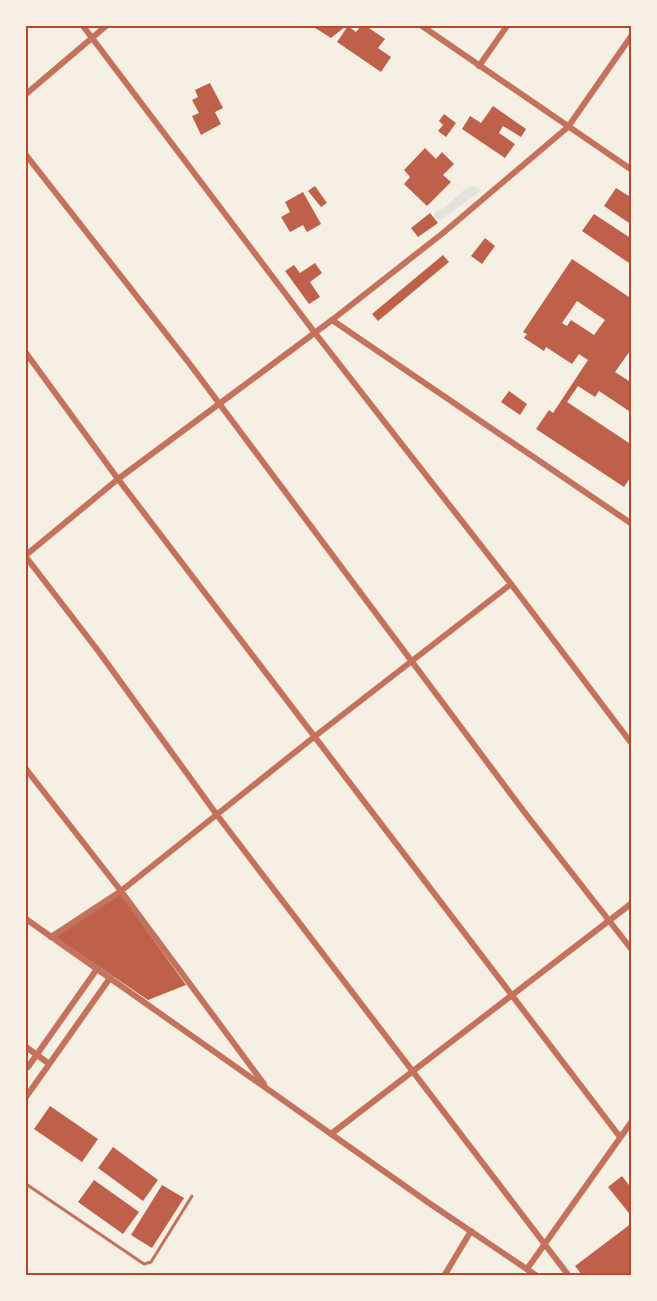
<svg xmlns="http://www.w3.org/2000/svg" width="657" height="1301" font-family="'Exo 2',sans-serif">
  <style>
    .green { fill: #e2e4dc }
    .building { fill: #bf614a; fill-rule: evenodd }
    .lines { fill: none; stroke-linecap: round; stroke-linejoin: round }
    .service { stroke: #c5725c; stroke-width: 3 }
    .minor { stroke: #c5725c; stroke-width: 6 }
    .neatline { fill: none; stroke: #b5482f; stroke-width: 2 }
  </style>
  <rect width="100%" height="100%" fill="#f6efe4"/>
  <polygon class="green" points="472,186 480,188 481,191 441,220 433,217 436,211 444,208 464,190"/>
  <g class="building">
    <polygon points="312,26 346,26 331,38"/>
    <polygon points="348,26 356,32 361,26 366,26 385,39 378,48 391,57 381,72 337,42"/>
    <polygon points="210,83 223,108 215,112 221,124 201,135 192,116 199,113 192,100 198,97 195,90"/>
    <polygon points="493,106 526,129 521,137 503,126 499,133 515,144 505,158 462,129 470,116 481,123"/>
    <polygon points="444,114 456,123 446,137 438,131 443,125 439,121"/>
    <polygon points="425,148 436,159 442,152 454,164 443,175 451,182 427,206 404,184 410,177 404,170"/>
    <polygon points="315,186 327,203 321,207 308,191"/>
    <polygon points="616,188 632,198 632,225 604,206"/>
    <polygon points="303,192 321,224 307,232 303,225 290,232 281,217 290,212 285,202"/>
    <polygon points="430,213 438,223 418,237 411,228"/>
    <polygon points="594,214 632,239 632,265 582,231"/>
    <polygon points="485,238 495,246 482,264 471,256"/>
    <polygon points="443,255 449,262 378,321 372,314"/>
    <path d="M572,259l60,40v49l-17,24 17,11v30l-33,-22 -4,6 -17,-11 -11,16 65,43v30l-8,12 -88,-58 13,-19 4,3 35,-53 -9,-6 -7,10 -26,-17 -2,4 -20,-13 3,-4 -4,-2zM577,301l28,19 -11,15 -23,-15 -4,6 -5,-3z"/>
    <polygon points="315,263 322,273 310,282 320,297 309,304 285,271 294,265 300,273"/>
    <polygon points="509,391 527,404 520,415 501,402"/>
    <polygon points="120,893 186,985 148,1000 55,937"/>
    <polygon points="50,1106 98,1139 82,1162 34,1129"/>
    <polygon points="113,1147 158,1180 143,1201 98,1168"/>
    <polygon points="622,1176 632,1189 632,1217 608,1187"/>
    <polygon points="94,1180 139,1212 123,1234 78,1202"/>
    <polygon points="162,1185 184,1198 152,1248 131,1235"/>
    <polygon points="632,1223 632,1275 582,1275 575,1266"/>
  </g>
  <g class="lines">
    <polyline class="service" points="26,1184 144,1264 151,1262 192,1196"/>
    <g class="minor">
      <polyline points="83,26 315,333 511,584 632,744"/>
      <polyline points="422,26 632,170"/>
      <polyline points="479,66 507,26"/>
      <polyline points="26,94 106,26"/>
      <polyline points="26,155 189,363 525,813 632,950"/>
      <polyline points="332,320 632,524"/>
      <polyline points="26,353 118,479 620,1137"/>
      <polyline points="26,555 118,479 332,320 443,233 568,127 632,35"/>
      <polyline points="26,557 99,652 217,815 569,1276"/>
      <polyline points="26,769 121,891 264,1084"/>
      <polyline points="26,919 429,1203 537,1276"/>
      <polyline points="51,937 121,891 314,737 511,584"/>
      <polyline points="26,1047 48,1063"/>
      <polyline points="28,1067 97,969"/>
      <polyline points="26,1097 110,978"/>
      <polyline points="331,1134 632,903"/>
      <polyline points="527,1269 632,1121"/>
      <polyline points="444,1276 471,1231"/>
    </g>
  </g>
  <rect width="657" height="1301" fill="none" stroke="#f6efe4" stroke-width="54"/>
  <rect x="27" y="27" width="603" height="1247" class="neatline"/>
</svg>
